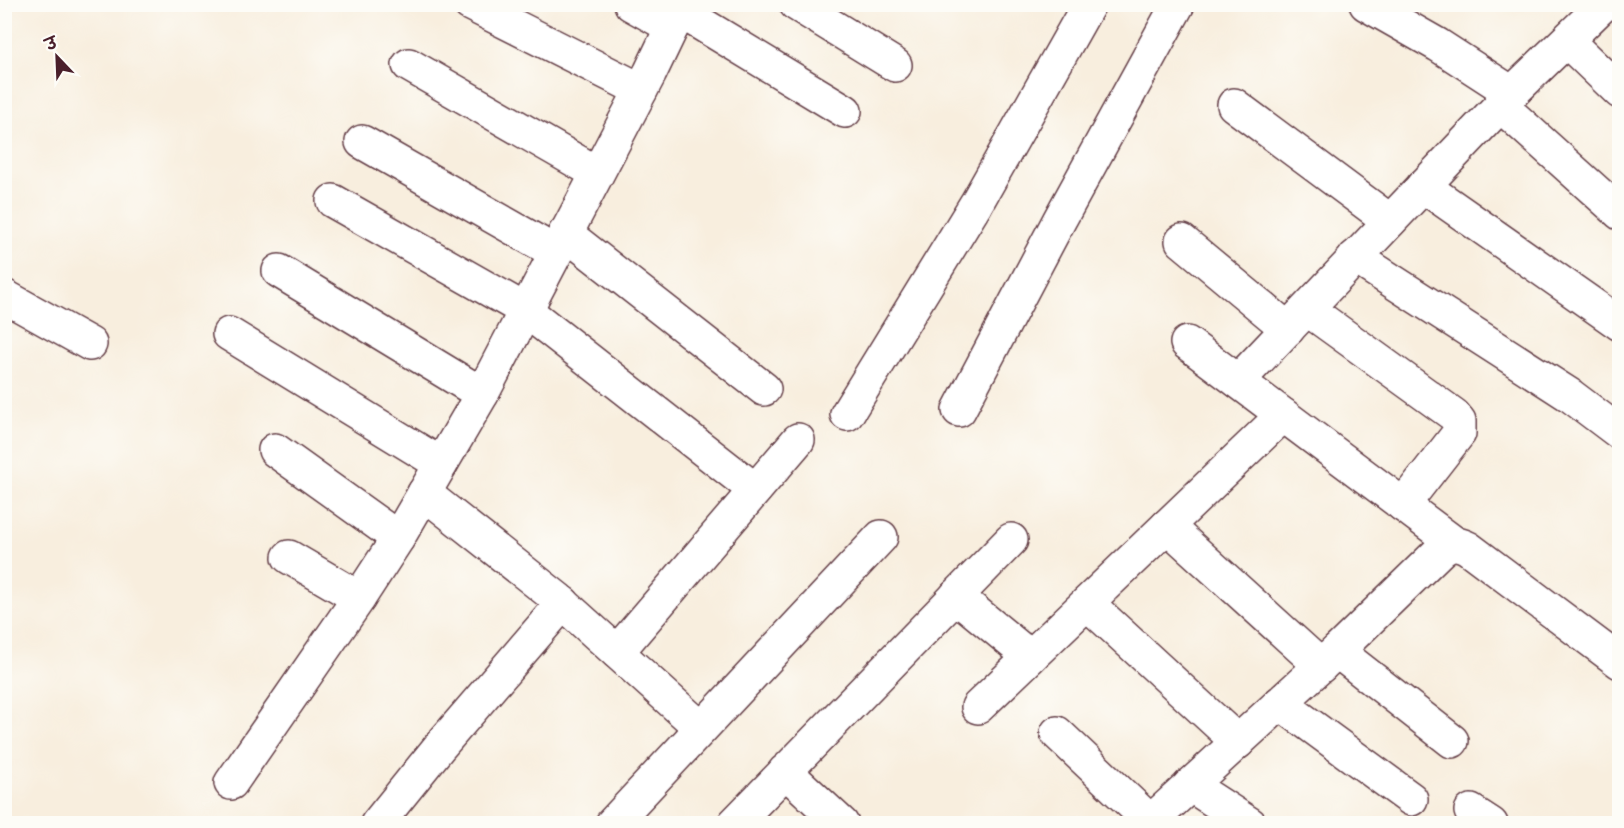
<svg xmlns="http://www.w3.org/2000/svg" width="1624" height="828" font-family="'Balsamiq Sans','Playpen Sans Deva',sans-serif">
  <style>
    .lines { fill: none; stroke-linecap: round; stroke-linejoin: round }
    .minor-casing { stroke: #643e46; stroke-width: 36 }
    .minor { stroke: #fff; stroke-width: 33 }
  </style>
  <rect width="100%" height="100%" fill="#fdfcf7"/>
  <filter id="ink" filterUnits="userSpaceOnUse"><feTurbulence type="fractalNoise" baseFrequency=".0167" numOctaves="2"/><feDisplacementMap in="SourceGraphic" scale="12" xChannelSelector="R" yChannelSelector="G"/><feConvolveMatrix kernelMatrix="1 2 1 2 8 2 1 2 1" color-interpolation-filters="sRGB"/></filter>
  <filter id="wash" filterUnits="userSpaceOnUse"><feTurbulence type="fractalNoise" baseFrequency=".008" numOctaves="4" result="noise"/><feDisplacementMap in="SourceGraphic" scale="24" xChannelSelector="R" yChannelSelector="G"/><feGaussianBlur stdDeviation="1.35" result="paint"/><feColorMatrix in="noise" values="0 0 0 0 0 0 0 0 0 0 0 0 0 0 0 0 0 1.4 0 .05"/><feComposite in="paint" operator="in"/></filter>
  <g filter="url(#wash)">
    <rect width="100%" height="100%" fill="#f8eede"/>
  </g>
  <g filter="url(#ink)">
    <g class="lines">
      <defs>
        <g id="minor">
          <polyline points="470,4 641,90"/>
          <polyline points="631,4 672,27"/>
          <polyline points="796,4 895,65"/>
          <polyline points="1366,4 1438,45 1512,93"/>
          <polyline points="680,11 845,111"/>
          <polyline points="1567,41 1620,92"/>
          <polyline points="409,65 597,173"/>
          <polyline points="1234,105 1390,221"/>
          <polyline points="1500,105 1620,213"/>
          <polyline points="362,142 555,252"/>
          <polyline points="1423,186 1620,324"/>
          <polyline points="333,201 525,310 755,490"/>
          <polyline points="565,233 764,389"/>
          <polyline points="1182,241 1288,329"/>
          <polyline points="1355,257 1571,396 1620,433"/>
          <polyline points="279,271 482,394"/>
          <polyline points="4,296 90,344"/>
          <polyline points="1307,309 1454,415 1459,421 1459,433 1403,505"/>
          <polyline points="229,334 441,464"/>
          <polyline points="1187,343 1454,543"/>
          <polyline points="1238,381 1512,93 1604,4"/>
          <polyline points="959,410 1060,219 1178,4"/>
          <polyline points="847,414 976,204 1089,4"/>
          <polyline points="275,450 398,538"/>
          <polyline points="424,493 558,599 701,728"/>
          <polyline points="1167,526 1321,666"/>
          <polyline points="289,557 359,598"/>
          <polyline points="956,596 1030,657"/>
          <polyline points="1087,603 1238,742"/>
          <polyline points="1337,651 1452,741"/>
          <polyline points="617,652 798,440"/>
          <polyline points="1280,703 1411,799"/>
          <polyline points="978,707 1283,415"/>
          <polyline points="1057,733 1150,821"/>
          <polyline points="785,771 842,824"/>
          <polyline points="231,783 359,598 398,538 482,394 650,73 683,4"/>
          <polyline points="1190,785 1250,824"/>
          <polyline points="1471,811 1491,824"/>
          <polyline points="377,824 440,746 563,603"/>
          <polyline points="612,824 881,537"/>
          <polyline points="734,824 1011,540"/>
          <path d="M1148,824l189,-173 105,-102c10,-7 16,-6 26,-1l152,114"/>
        </g>
      </defs>
      <use href="#minor" class="minor-casing"/>
      <use href="#minor" class="minor"/>
    </g>
  </g>
  <rect width="1624" height="828" fill="none" stroke="#fdfcf7" stroke-width="24"/>
  <g transform="translate(57 57) rotate(337)" stroke="#fdfcf7" stroke-width="4.5" paint-order="stroke">
  <path d="M0-4.5L10 22L0 15L-10 22Z" fill="#4a1f2b"/>
  <text y="-9" font-size="16" font-weight="bold" text-anchor="middle" fill="#4a1f2b">उ</text>
  </g>
</svg>
